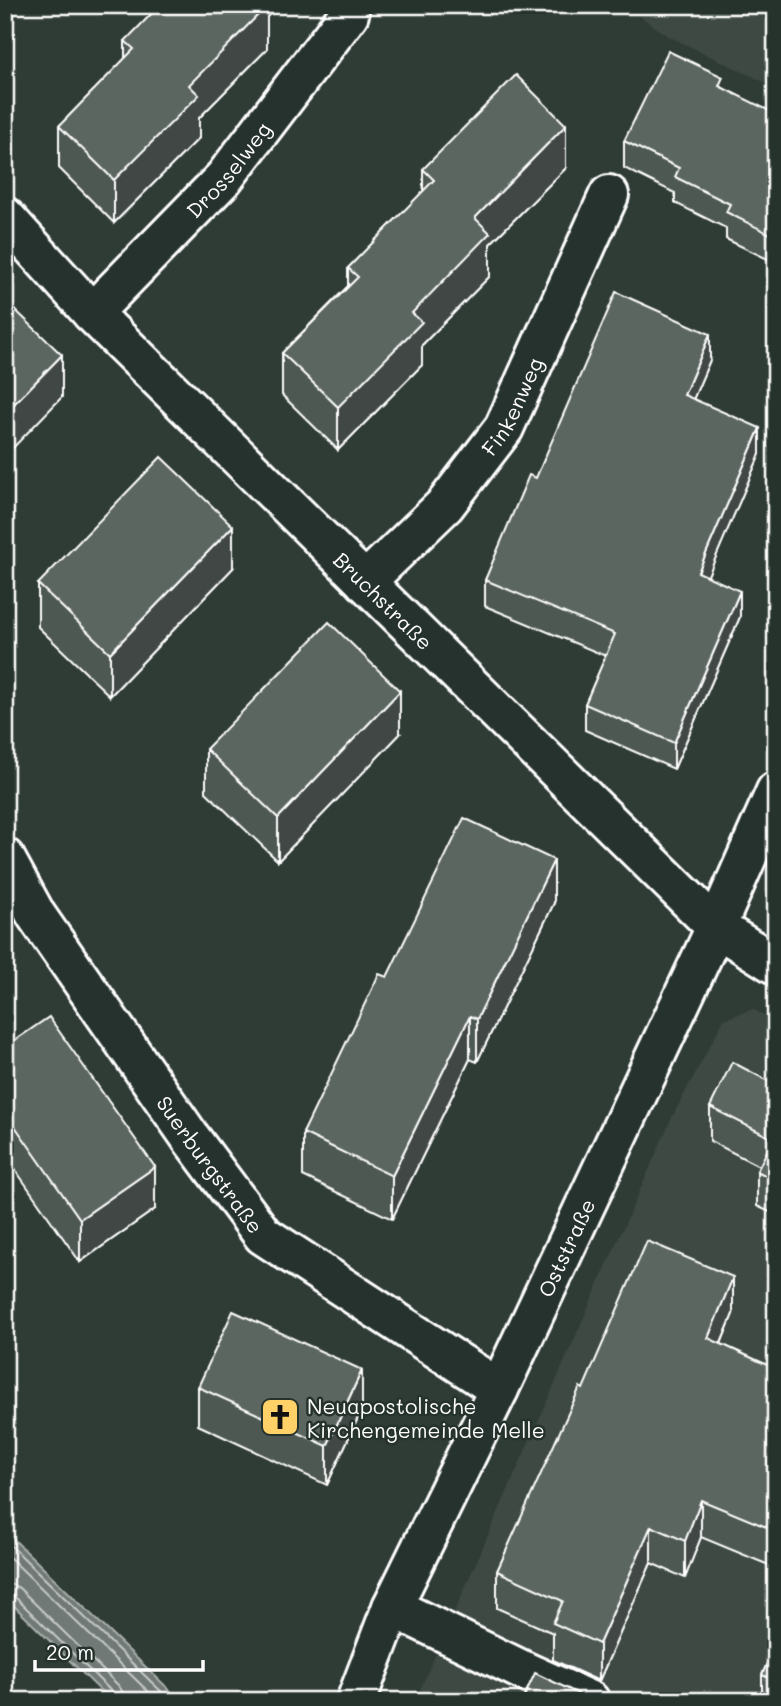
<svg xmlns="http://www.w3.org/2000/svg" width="781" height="1706" font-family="Mali,sans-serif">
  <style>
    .built { fill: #3c4842 }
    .water { fill: #707975; stroke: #a9afac; stroke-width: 2 }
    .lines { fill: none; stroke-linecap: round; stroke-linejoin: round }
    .shore { stroke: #c6c9c8; stroke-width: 2 }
    .minor-casing { stroke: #fff; stroke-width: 44 }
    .minor { stroke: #26332d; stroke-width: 38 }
    .wall { fill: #4e5853; stroke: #fff; stroke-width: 2 }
    .shaded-wall { fill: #404744; stroke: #fff; stroke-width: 2 }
    .building { fill: #5b6661; stroke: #fff; stroke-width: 2 }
    .labels { text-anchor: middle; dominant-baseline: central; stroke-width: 5; stroke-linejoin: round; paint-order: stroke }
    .street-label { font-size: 21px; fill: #fff; stroke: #26332d }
    .poi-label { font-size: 21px; fill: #fff; stroke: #26332d; text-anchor: start }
  </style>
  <rect width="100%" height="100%" fill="#2f3b35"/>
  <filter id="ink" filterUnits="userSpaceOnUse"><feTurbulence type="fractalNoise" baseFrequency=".0143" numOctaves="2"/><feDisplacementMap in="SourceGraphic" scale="14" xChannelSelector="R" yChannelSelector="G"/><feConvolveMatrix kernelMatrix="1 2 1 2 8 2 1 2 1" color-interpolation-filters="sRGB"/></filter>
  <g filter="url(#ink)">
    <g class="built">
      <polygon points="624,5 776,5 776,88 668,36"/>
      <polygon points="753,1009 776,1023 776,1701 415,1701 672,1117 724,1019"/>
    </g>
    <polygon class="water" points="5,1531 181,1701 111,1701 5,1597"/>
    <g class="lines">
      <g class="shore">
        <polyline points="5,1540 171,1701"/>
        <polyline points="5,1553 158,1701"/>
        <polyline points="5,1584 13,1585 19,1588 119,1686 123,1693 124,1701"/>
        <polyline points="5,1592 13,1595 113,1693 116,1701"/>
      </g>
      <defs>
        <g id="minor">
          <path id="s1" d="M5,217l87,96 624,614 60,38"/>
          <path id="s2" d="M92,313l132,-135 125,-164"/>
          <path id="s3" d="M365,582l80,-77 59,-77 105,-233"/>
          <path id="s4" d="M5,858l31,57 154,222 73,98 236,154"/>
          <polyline points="392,1607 526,1672 590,1701"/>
          <path id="s5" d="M356,1701l36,-94 107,-218 217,-462 60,-136"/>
        </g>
      </defs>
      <use href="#minor" class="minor-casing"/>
      <use href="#minor" class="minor"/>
    </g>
    <g class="wall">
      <polygon points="267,17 267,49 199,118 199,138 114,223 59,168 59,126 125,59 125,41"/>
      <polygon points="723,88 776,124 776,263 726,239 726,228 675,203 675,193 624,168 624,141"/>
      <polygon points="566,168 490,244 490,276 422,345 422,365 338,450 282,395 282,353 348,286 348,268 423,192 423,169"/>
      <polygon points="710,360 693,399 760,454 707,577 740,617 674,769 585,730 585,704 606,656 485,606 485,580 536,478"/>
      <polygon points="233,568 110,696 38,627 38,584"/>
      <polygon points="400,734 278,861 206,792 206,749"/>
      <polygon points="554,903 477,1062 470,1059 392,1219 303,1176 303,1133 387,977"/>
      <polygon points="5,1047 155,1209 80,1262 5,1155"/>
      <polygon points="776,1085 776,1215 757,1206 757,1171 759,1166 710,1141 710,1107"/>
      <polygon points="733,1314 721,1344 776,1369 776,1568 701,1537 685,1578 651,1563 599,1681 553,1660 553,1633 497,1608 497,1571 583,1389"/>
      <polygon points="198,1387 362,1409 327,1485 198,1425"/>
      <polygon points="776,1643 776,1701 762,1701 762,1675"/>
    </g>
    <g class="shaded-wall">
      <polygon points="251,5 279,5 267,17 267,49 199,118 199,138 114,223 114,180"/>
      <polygon points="566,125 566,168 490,244 490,276 422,345 422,365 338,450 338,407 412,313 475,218"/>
      <polygon points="710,334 710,360 684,421 684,395"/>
      <polygon points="62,355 62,397 5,456 5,413"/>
      <polygon points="760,428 760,454 698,599 698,572"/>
      <polygon points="233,526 233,568 110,696 110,653"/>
      <polygon points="740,591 740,617 674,769 674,743"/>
      <polygon points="400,691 400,734 278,861 278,818"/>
      <polygon points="554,860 554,903 477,1062 477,1019"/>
      <polygon points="470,1016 470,1059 392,1219 392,1176"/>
      <polygon points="155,1167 155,1209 80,1262 80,1219"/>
      <polygon points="733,1277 733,1314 708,1375 708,1338"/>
      <polygon points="362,1370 362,1409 327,1485 327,1446"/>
      <polygon points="701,1500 701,1537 685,1578 685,1541"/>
      <polygon points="651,1526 651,1563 599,1681 599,1644"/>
    </g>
    <g class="building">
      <polygon points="160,5 266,5 267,6 189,85 199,95 114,180 59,126 134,49 125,41"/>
      <polygon points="668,51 723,77 719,86 774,113 770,121 776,124 776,237 726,212 730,204 675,177 679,168 624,141"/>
      <polygon points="516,75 566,125 475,218 490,233 412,313 422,322 338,407 282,353 358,277 348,268 434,180 423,169"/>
      <polygon points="616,292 710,334 684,395 760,428 698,572 740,591 674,743 585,704 615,634 485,580 529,475 536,478"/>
      <polygon points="5,300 62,355 5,413"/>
      <polygon points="161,457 233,526 110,653 38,584"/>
      <polygon points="329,622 400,691 278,818 206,749"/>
      <polygon points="464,818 554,860 477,1019 470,1016 392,1176 303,1133 379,974 387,977"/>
      <polygon points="49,1017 155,1167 80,1219 5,1112 5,1047"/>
      <polygon points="732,1062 776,1085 776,1181 757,1171 773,1139 710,1107"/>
      <polygon points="647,1241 733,1277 708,1338 776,1369 776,1531 701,1500 685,1541 651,1526 599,1644 553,1623 563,1601 497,1571 580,1387 583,1389"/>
      <polygon points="233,1311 362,1370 327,1446 198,1387"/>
      <polygon points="776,1643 776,1681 762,1675"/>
      <polygon points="535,1673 581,1695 579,1701 522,1701"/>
    </g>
  </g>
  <defs>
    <symbol id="church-square" viewBox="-11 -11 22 22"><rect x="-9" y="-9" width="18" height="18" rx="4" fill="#ffd166" stroke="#26332d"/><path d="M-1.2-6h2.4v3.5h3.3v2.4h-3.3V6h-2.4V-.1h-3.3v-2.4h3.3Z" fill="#111"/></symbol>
  </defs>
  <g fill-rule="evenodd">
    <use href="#church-square" x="258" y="1395" width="44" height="44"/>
  </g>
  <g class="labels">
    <g class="street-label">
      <text stroke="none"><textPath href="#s2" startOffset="198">Drosselweg</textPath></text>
      <text stroke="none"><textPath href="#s3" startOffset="231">Finkenweg</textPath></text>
      <text stroke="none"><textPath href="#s1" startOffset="539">Bruchstraße</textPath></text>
      <text stroke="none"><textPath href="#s4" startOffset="369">Suerburgstraße</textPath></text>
      <text stroke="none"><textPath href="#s5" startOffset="500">Oststraße</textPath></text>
    </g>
    <g class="poi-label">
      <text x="307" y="1405">Neuapostolische<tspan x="307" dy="24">Kirchengemeinde Melle</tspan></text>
    </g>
  </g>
  <rect width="781" height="1706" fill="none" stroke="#26332d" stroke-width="28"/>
  <rect x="14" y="14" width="753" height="1678" fill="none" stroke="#fff" stroke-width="2.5" filter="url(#ink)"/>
  <path d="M35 1660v10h168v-10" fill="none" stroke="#ffffff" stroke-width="3.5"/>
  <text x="46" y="1660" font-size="21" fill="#ffffff" stroke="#26332d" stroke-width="5" paint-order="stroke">20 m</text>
</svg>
